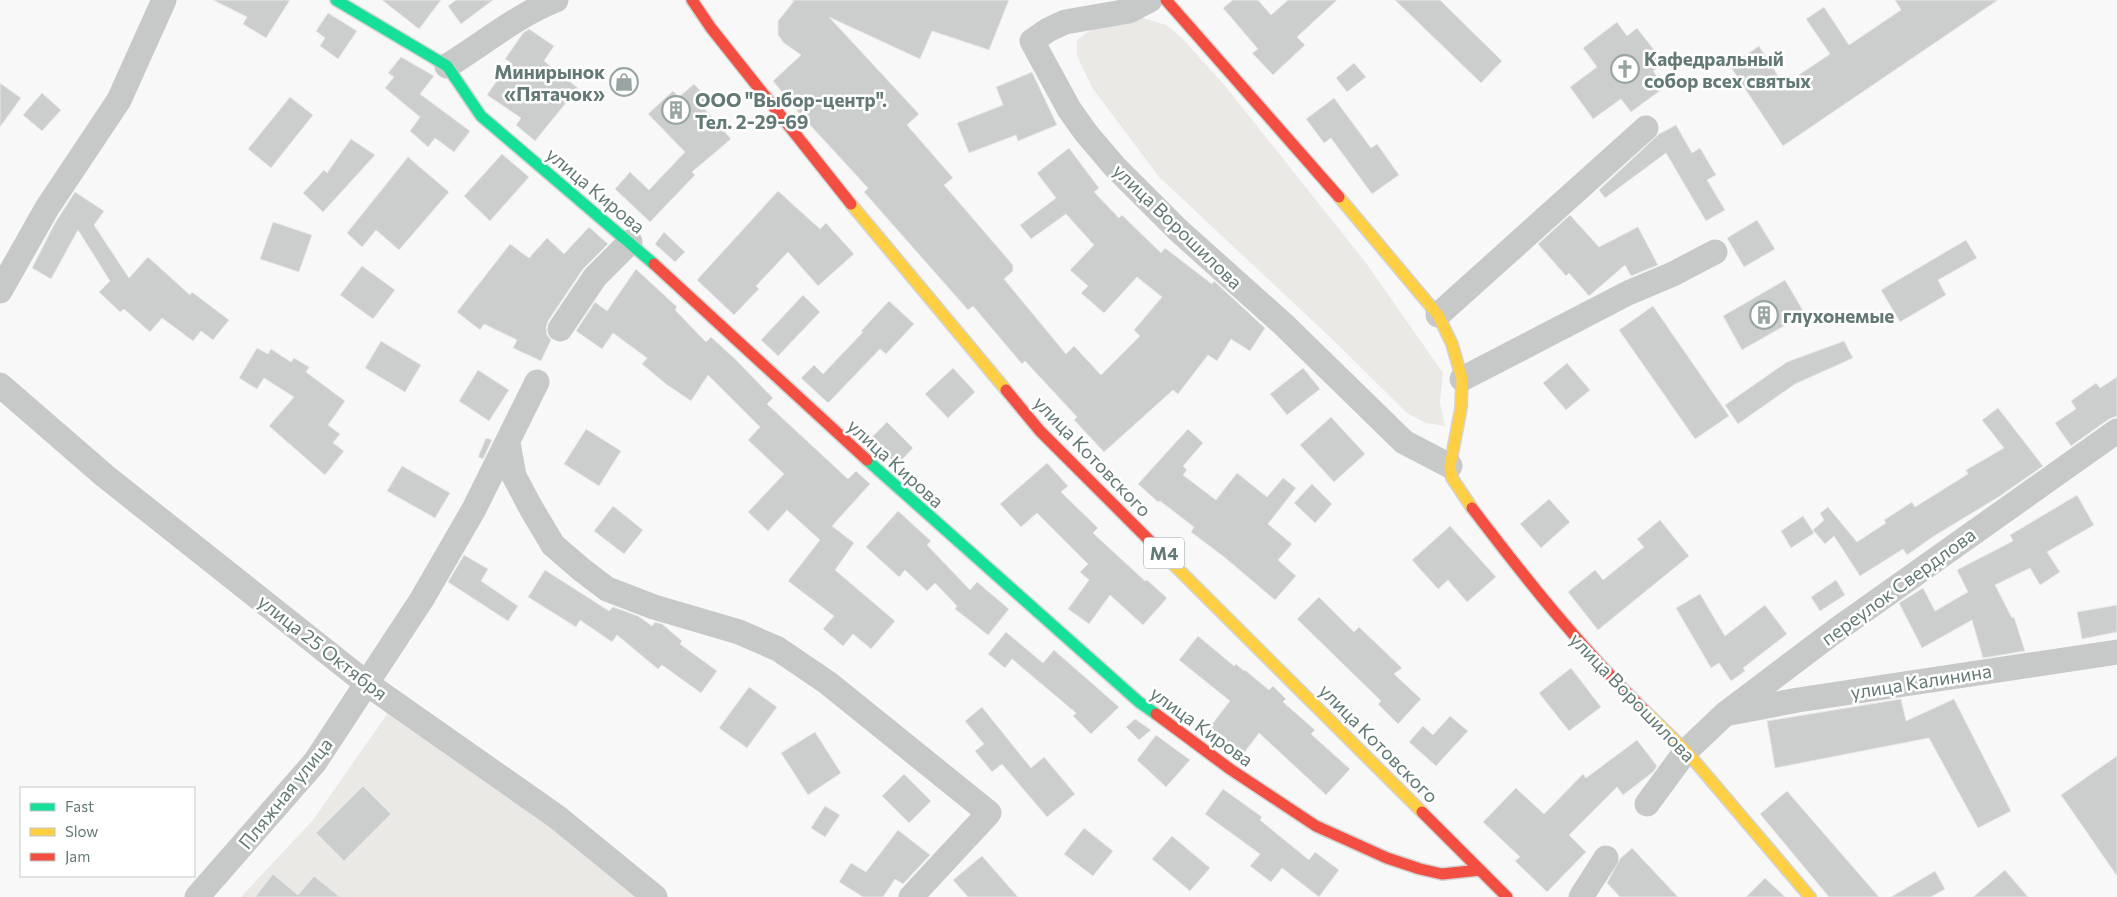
<svg xmlns="http://www.w3.org/2000/svg" width="2117" height="897" font-family="Commissioner,sans-serif">
  <style>
    .green { fill: #eae9e6 }
    .building { fill: #cccecd; stroke: #e8e8e8 }
    .lines { fill: none; stroke-linecap: round; stroke-linejoin: round }
    .fast-casing { stroke: #d2d4d4; stroke-width: 14 }
    .slow-casing { stroke: #d2d4d4; stroke-width: 14 }
    .jam-casing { stroke: #d2d4d4; stroke-width: 14 }
    .street { stroke: #c7c8c8; stroke-width: 25 }
    .fast { stroke: #16e098; stroke-width: 11 }
    .slow { stroke: #ffcf43; stroke-width: 11 }
    .jam { stroke: #f24e42; stroke-width: 11 }
    .labels { text-anchor: middle; dominant-baseline: central; stroke-width: 5; stroke-linejoin: round; paint-order: stroke }
    .shield { fill: #fff; stroke: #92a19e; stroke-width: 1 }
    .shield-label { font-size: 18px; font-weight: bold; fill: #637975 }
    .poi-label { font-size: 19px; font-weight: bold; fill: #637975; stroke: #fff; text-anchor: start }
    .street-label { font-size: 19px; fill: #637975; stroke: #fff }
  </style>
  <rect width="100%" height="100%" fill="#f9f8f8"/>
  <g class="green">
    <path d="M1143,18l23,7 16,13 44,49 140,176 77,110 -3,30 5,23 -19,-3 -19,-10 -75,-74 -173,-162 -66,-88 -16,-33v-15c17,-18 43,-20 66,-23z"/>
    <polygon points="390,710 550,820 642,897 241,897 313,820"/>
  </g>
  <g class="building">
    <polygon points="213,0 290,0 266,38 243,24 247,17"/>
    <polygon points="382,0 441,0 419,29"/>
    <polygon points="456,0 493,0 461,24 448,6"/>
    <polygon points="792,0 1009,0 989,50 932,31 920,59 829,17 919,114 907,125 953,178 944,185 1013,265 1013,271 1004,279 1066,354 1074,346 1101,375 1140,336 1134,330 1162,297 1137,277 1104,313 1081,293 1088,286 1070,270 1094,245 1066,214 1031,239 1020,225 1056,198 1037,173 1069,148 1099,188 1094,192 1119,218 1122,215 1161,253 1165,248 1212,284 1214,281 1265,328 1250,351 1231,339 1217,361 1208,355 1178,394 1173,390 1104,452 1074,420 1077,417 1025,361 1022,364 973,306 968,310 864,192 868,188 799,113 773,81 801,55 784,43 778,35 778,21 794,1"/>
    <polygon points="1233,0 1258,0 1271,15 1288,0 1337,0 1297,37 1305,45 1273,75 1252,53 1258,49 1223,8"/>
    <polygon points="1395,0 1440,0 1502,61 1481,83"/>
    <polygon points="1895,0 1998,0 1783,146 1730,66 1759,46 1784,85 1830,54 1806,19 1824,7 1849,45 1901,10"/>
    <polygon points="328,13 357,31 338,59 320,46 325,38 316,31"/>
    <polygon points="1617,22 1627,36 1637,28 1664,63 1653,71 1665,87 1631,112 1621,99 1593,119 1570,87 1597,67 1583,48"/>
    <polygon points="529,29 554,46 544,61 578,88 535,141 516,125 521,118 487,95 510,62 505,59 523,33"/>
    <polygon points="401,57 434,76 420,94 470,131 454,152 435,138 428,147 410,131 420,117 385,88 394,77 388,73"/>
    <polygon points="1354,63 1366,77 1347,92 1336,78"/>
    <polygon points="1032,72 1057,125 1018,141 1016,135 969,153 957,123 1003,105 996,87"/>
    <polygon points="0,83 21,98 0,127"/>
    <polygon points="694,84 710,101 703,107 731,139 692,172 695,175 650,222 615,189 630,172 649,190 685,152 648,114 673,91 679,97"/>
    <polygon points="42,93 61,110 42,131 23,115"/>
    <polygon points="290,97 313,115 271,168 248,149"/>
    <polygon points="1334,98 1371,148 1377,144 1399,175 1372,194 1331,138 1324,143 1306,119"/>
    <polygon points="1676,125 1692,153 1700,148 1716,175 1707,180 1725,210 1706,221 1666,153 1605,198 1599,190 1659,134"/>
    <polygon points="351,139 375,155 323,212 303,193 324,170 327,173"/>
    <polygon points="502,154 529,177 490,221 464,196"/>
    <polygon points="408,157 449,192 399,250 376,230 362,247 347,233"/>
    <polygon points="778,191 820,229 826,223 854,254 818,286 788,252 756,286 759,289 734,315 697,280"/>
    <polygon points="75,192 104,211 94,225 129,278 148,257 190,295 192,292 229,320 213,340 201,331 193,341 162,318 150,332 124,309 120,312 99,292 110,281 78,230 51,279 32,268 55,223"/>
    <polygon points="1570,215 1599,247 1638,227 1658,265 1631,276 1625,265 1589,296 1569,273 1566,276 1538,244"/>
    <polygon points="1757,220 1775,249 1744,267 1727,238"/>
    <polygon points="273,222 312,235 299,272 260,259"/>
    <polygon points="589,227 608,244 583,269 548,321 546,328 547,335 551,340 541,361 513,348 517,340 484,324 480,330 457,312 510,244 529,258 547,238 564,254"/>
    <polygon points="664,232 685,252 675,262 655,244"/>
    <polygon points="1966,240 1977,258 1938,280 1946,295 1900,322 1881,290"/>
    <polygon points="362,266 395,290 373,319 340,295"/>
    <polygon points="636,269 677,307 675,310 706,342 711,337 735,359 773,398 767,404 848,479 856,471 870,484 832,526 854,543 835,570 895,621 871,649 853,634 843,646 823,629 834,616 788,581 820,540 787,510 768,531 748,512 784,474 748,440 760,427 708,375 691,401 666,384 642,364 647,358 613,333 602,349 576,331 595,302 607,311"/>
    <polygon points="1785,280 1805,314 1742,350 1723,316"/>
    <polygon points="803,295 820,312 778,356 761,340"/>
    <polygon points="889,301 914,324 886,354 880,349 828,403 801,378 814,365 823,374 863,332 861,331"/>
    <polygon points="1653,306 1729,416 1695,439 1619,330"/>
    <polygon points="381,341 421,365 405,392 365,368"/>
    <polygon points="1844,341 1853,358 1795,384 1738,424 1725,405 1787,362"/>
    <polygon points="257,348 268,354 271,349 291,362 294,358 309,367 306,372 345,401 328,425 340,434 333,443 344,451 325,475 269,426 294,397 264,378 257,389 239,378"/>
    <polygon points="1567,363 1590,390 1566,410 1543,383"/>
    <polygon points="953,368 975,392 948,418 925,394"/>
    <polygon points="1303,368 1320,389 1287,415 1270,394"/>
    <polygon points="478,370 509,390 489,421 459,401"/>
    <polygon points="2117,377 2117,416 2109,419 2071,446 2055,423 2076,409 2071,401 2096,383 2100,388"/>
    <polygon points="1998,408 2043,466 2000,496 1934,536 1907,555 1903,549 1860,576 1834,536 1825,544 1813,530 1824,520 1820,513 1828,507 1857,542 1886,523 1884,520 1912,502 1915,507 1968,474 1966,470 2004,448 1982,420"/>
    <polygon points="1331,417 1365,454 1334,482 1300,445"/>
    <polygon points="887,422 913,448 897,465 870,439"/>
    <polygon points="586,429 621,451 599,486 564,464"/>
    <polygon points="1188,429 1203,443 1183,466 1187,470 1183,475 1216,500 1237,473 1267,497 1283,478 1296,488 1268,524 1292,544 1278,560 1296,576 1275,600 1223,556 1191,532 1194,527 1160,501 1158,502 1138,484"/>
    <polygon points="486,438 492,440 483,459 478,457"/>
    <polygon points="1047,463 1068,486 1061,492 1098,528 1093,533 1145,581 1147,580 1167,598 1143,625 1110,595 1089,624 1068,609 1089,580 1080,572 1088,564 1037,513 1021,527 1000,504"/>
    <polygon points="402,466 450,493 435,518 387,491"/>
    <polygon points="1312,484 1332,504 1315,523 1294,503"/>
    <polygon points="2077,495 2094,525 2047,552 2060,572 2040,585 2030,568 1995,585 2012,618 2014,617 2025,651 1983,658 1972,620 1922,648 1899,603 1923,588 1935,611 1968,592 1957,570 2013,541 2010,535"/>
    <polygon points="1549,499 1570,522 1541,548 1520,524"/>
    <polygon points="613,506 643,530 624,554 594,531"/>
    <polygon points="898,511 931,541 927,545 970,590 977,582 1009,609 988,635 955,609 957,606 935,583 927,591 905,570 899,577 866,547"/>
    <polygon points="1803,516 1814,533 1791,548 1781,531"/>
    <polygon points="1660,520 1689,556 1598,630 1568,592 1595,570 1603,580 1644,547 1637,539"/>
    <polygon points="1450,526 1496,577 1467,602 1448,580 1438,589 1412,560"/>
    <polygon points="464,555 488,569 481,581 518,606 508,621 448,582"/>
    <polygon points="545,570 609,611 613,607 638,616 652,626 655,622 662,624 682,641 680,644 717,671 701,693 662,665 658,669 617,635 612,642 580,620 576,627 528,597"/>
    <polygon points="1836,580 1845,595 1820,611 1811,597"/>
    <polygon points="1700,594 1725,636 1765,605 1787,634 1743,668 1745,671 1731,681 1719,663 1711,668 1676,608"/>
    <polygon points="1319,597 1354,632 1359,627 1402,668 1394,674 1421,699 1398,724 1378,704 1381,701 1297,619"/>
    <polygon points="2117,605 2117,632 2082,639 2077,612"/>
    <polygon points="1006,632 1043,663 1054,650 1119,707 1091,734 1073,716 1076,713 1012,659 1005,668 988,654"/>
    <polygon points="1198,636 1234,666 1236,664 1244,671 1245,670 1269,690 1273,686 1286,699 1283,702 1315,730 1311,734 1350,769 1326,795 1259,733 1241,757 1206,732 1230,701 1179,660"/>
    <polygon points="1571,668 1601,707 1569,731 1539,693"/>
    <polygon points="749,687 777,707 747,748 719,728"/>
    <polygon points="1901,699 1906,721 1954,699 2011,811 1978,828 1929,738 1775,768 1767,721"/>
    <polygon points="982,707 1031,768 1044,757 1075,794 1047,817 1002,764 992,772 975,751 984,744 965,721"/>
    <polygon points="1450,716 1468,731 1436,766 1409,742 1423,726 1433,735"/>
    <polygon points="1135,719 1151,730 1139,740 1126,727"/>
    <polygon points="815,732 841,773 808,795 781,753"/>
    <polygon points="1156,735 1190,760 1166,787 1137,760"/>
    <polygon points="1637,740 1657,766 1653,772 1623,795 1617,787 1569,835 1586,852 1547,892 1515,861 1520,857 1483,822 1516,788 1544,814 1583,774 1586,778"/>
    <polygon points="2117,756 2117,876 2061,795"/>
    <polygon points="904,774 931,801 909,823 882,796"/>
    <polygon points="363,786 391,814 344,861 316,833"/>
    <polygon points="1223,789 1262,817 1260,820 1309,860 1315,852 1339,870 1319,897 1282,868 1271,882 1250,866 1260,854 1205,814"/>
    <polygon points="1787,791 1879,897 1829,897 1824,891 1760,814"/>
    <polygon points="825,806 840,815 825,837 811,828"/>
    <polygon points="1084,828 1113,851 1093,876 1064,854"/>
    <polygon points="898,830 930,855 903,884 895,879 883,897 863,897 839,882 851,863 866,872"/>
    <polygon points="1172,836 1210,868 1190,891 1152,859"/>
    <polygon points="1632,848 1678,897 1620,897 1607,883 1620,859"/>
    <polygon points="982,856 1018,897 968,897 953,880"/>
    <polygon points="2005,870 2028,897 1973,897"/>
    <polygon points="1935,871 1945,889 1931,897 1891,897"/>
    <polygon points="273,874 298,895 314,876 340,897 255,897"/>
    <polygon points="1765,878 1785,897 1746,897"/>
  </g>
  <g class="lines">
    <defs>
      <g id="fast">
        <polyline points="336,0 447,66 481,116 654,264"/>
        <polyline points="867,460 1139,702 1156,714"/>
      </g>
      <g id="slow">
        <polyline points="1339,197 1438,315 1452,344 1462,379 1461,408 1450,466 1452,478 1472,508"/>
        <polyline points="851,204 1006,390"/>
        <polyline points="1162,553 1422,812"/>
        <polyline points="1644,710 1686,751 1810,897"/>
      </g>
      <g id="jam">
        <polyline points="692,0 711,28 851,204"/>
        <polyline points="1166,0 1339,197"/>
        <polyline points="654,264 867,460"/>
        <polyline points="1006,390 1040,431 1162,553"/>
        <path d="M1472,508c54,71 109,140 172,202"/>
        <polyline points="1156,714 1230,769 1316,826 1387,858 1420,869 1442,874 1480,870"/>
        <polyline points="1422,812 1507,897"/>
      </g>
    </defs>
    <use href="#fast" class="fast-casing"/>
    <use href="#slow" class="slow-casing"/>
    <use href="#jam" class="jam-casing"/>
    <g class="street">
      <polyline points="1150,0 1129,11 1065,22 1048,30 1032,41 1069,109 1086,133 1115,167 1178,230 1283,324 1404,442 1450,466"/>
      <path d="M447,66c36,-22 69,-50 109,-66"/>
      <polyline points="0,291 47,208 119,100 164,0"/>
      <polyline points="1438,315 1646,128"/>
      <polyline points="560,329 595,277 630,242"/>
      <polyline points="1462,379 1628,293 1673,274 1715,252"/>
      <polyline points="0,385 105,476 366,683 557,817 655,897"/>
      <polyline points="508,443 514,476 531,508 553,545 582,570 607,589 654,607 739,632 778,649 828,683 989,813 911,897"/>
      <polyline points="1730,713 1798,700 2117,652"/>
      <polyline points="1647,804 1686,751 1725,714 1835,631 2117,431"/>
      <polyline points="197,897 315,762 422,599 474,509 537,382"/>
      <polyline points="1581,897 1606,858"/>
    </g>
    <use href="#fast" class="fast"/>
    <use href="#slow" class="slow"/>
    <use href="#jam" class="jam"/>
  </g>
  <defs>
    <symbol id="church-ring" viewBox="-11 -11 22 22"><circle r="9.5" fill="#fff" stroke="#98a5a3" stroke-width="1.5"/><path d="M-1.2-6h2.4v3.5h3.3v2.4h-3.3V6h-2.4V-.1h-3.3v-2.4h3.3Z" fill="#98a5a3"/></symbol>
    <symbol id="shop-ring" viewBox="-11 -11 22 22"><circle r="9.5" fill="#fff" stroke="#98a5a3" stroke-width="1.5"/><path d="M-5-2.5h2.3a2.7 3.5 0 0 1 5.4 0H5L5.5 6h-11ZM-1.5-2.5h3a1.5 2.3 0 0 0-3 0Z" fill="#98a5a3"/></symbol>
    <symbol id="building-ring" viewBox="-11 -11 22 22"><circle r="9.5" fill="#fff" stroke="#98a5a3" stroke-width="1.5"/><path d="M-4-6H4V6H1V3H-1V6H-4ZM-2.5-4.3h1.7v1.8h-1.7ZM.8-4.3h1.7v1.8H.8ZM-2.5-1h1.7V.8h-1.7ZM.8-1h1.7V.8H.8Z" fill="#98a5a3"/></symbol>
  </defs>
  <g fill-rule="evenodd">
    <use href="#church-ring" x="1609" y="53" width="32" height="32"/>
    <use href="#shop-ring" x="608" y="66" width="32" height="32"/>
    <use href="#building-ring" x="660" y="94" width="32" height="32"/>
    <use href="#building-ring" x="1748" y="299" width="32" height="32"/>
  </g>
  <g class="labels">
    <rect class="shield" x="1144" y="537.5" width="40" height="31" rx="4"/>
    <g class="shield-label">
      <text x="1164" y="553">M4</text>
    </g>
    <g class="poi-label">
      <text x="1644" y="58">Кафедральный<tspan x="1644" dy="22">собор всех святых</tspan></text>
      <text x="605" y="71" text-anchor="end">Минирынок<tspan x="605" dy="22">«Пятачок»</tspan></text>
      <text x="695" y="99">ООО "Выбор-центр".<tspan x="695" dy="22">Тел. 2-29-69</tspan></text>
      <text x="1783" y="315">глухонемые</text>
    </g>
    <g class="street-label">
      <text transform="translate(596 190) rotate(40)">улица Кирова</text>
      <text transform="translate(1178 226) rotate(44)">улица Ворошилова</text>
      <text transform="translate(1093 456) rotate(46)">улица Котовского</text>
      <text transform="translate(896 463) rotate(42)">улица Кирова</text>
      <text transform="translate(1898 586) rotate(-36)">переулок Свердлова</text>
      <text transform="translate(323 647) rotate(38)">улица 25 Октября</text>
      <text transform="translate(1921 681) rotate(-9)">улица Калинина</text>
      <text transform="translate(1633 697) rotate(46)">улица Ворошилова</text>
      <text transform="translate(1202 726) rotate(36)">улица Кирова</text>
      <text transform="translate(1379 743) rotate(45)">улица Котовского</text>
      <text transform="translate(285 793) rotate(-51)">Пляжная улица</text>
    </g>
  </g>
  <rect x="20" y="787" width="175" height="90" fill="#ffffff" stroke="#c1c9c8"/>
  <rect x="30" y="803" width="25" height="8" fill="#16e098" stroke="#c1c9c8"/>
  <text x="65" y="812" font-size="15" fill="#637975">Fast</text>
  <rect x="30" y="828" width="25" height="8" fill="#ffcf43" stroke="#c1c9c8"/>
  <text x="65" y="837" font-size="15" fill="#637975">Slow</text>
  <rect x="30" y="853" width="25" height="8" fill="#f24e42" stroke="#c1c9c8"/>
  <text x="65" y="862" font-size="15" fill="#637975">Jam</text>
</svg>
